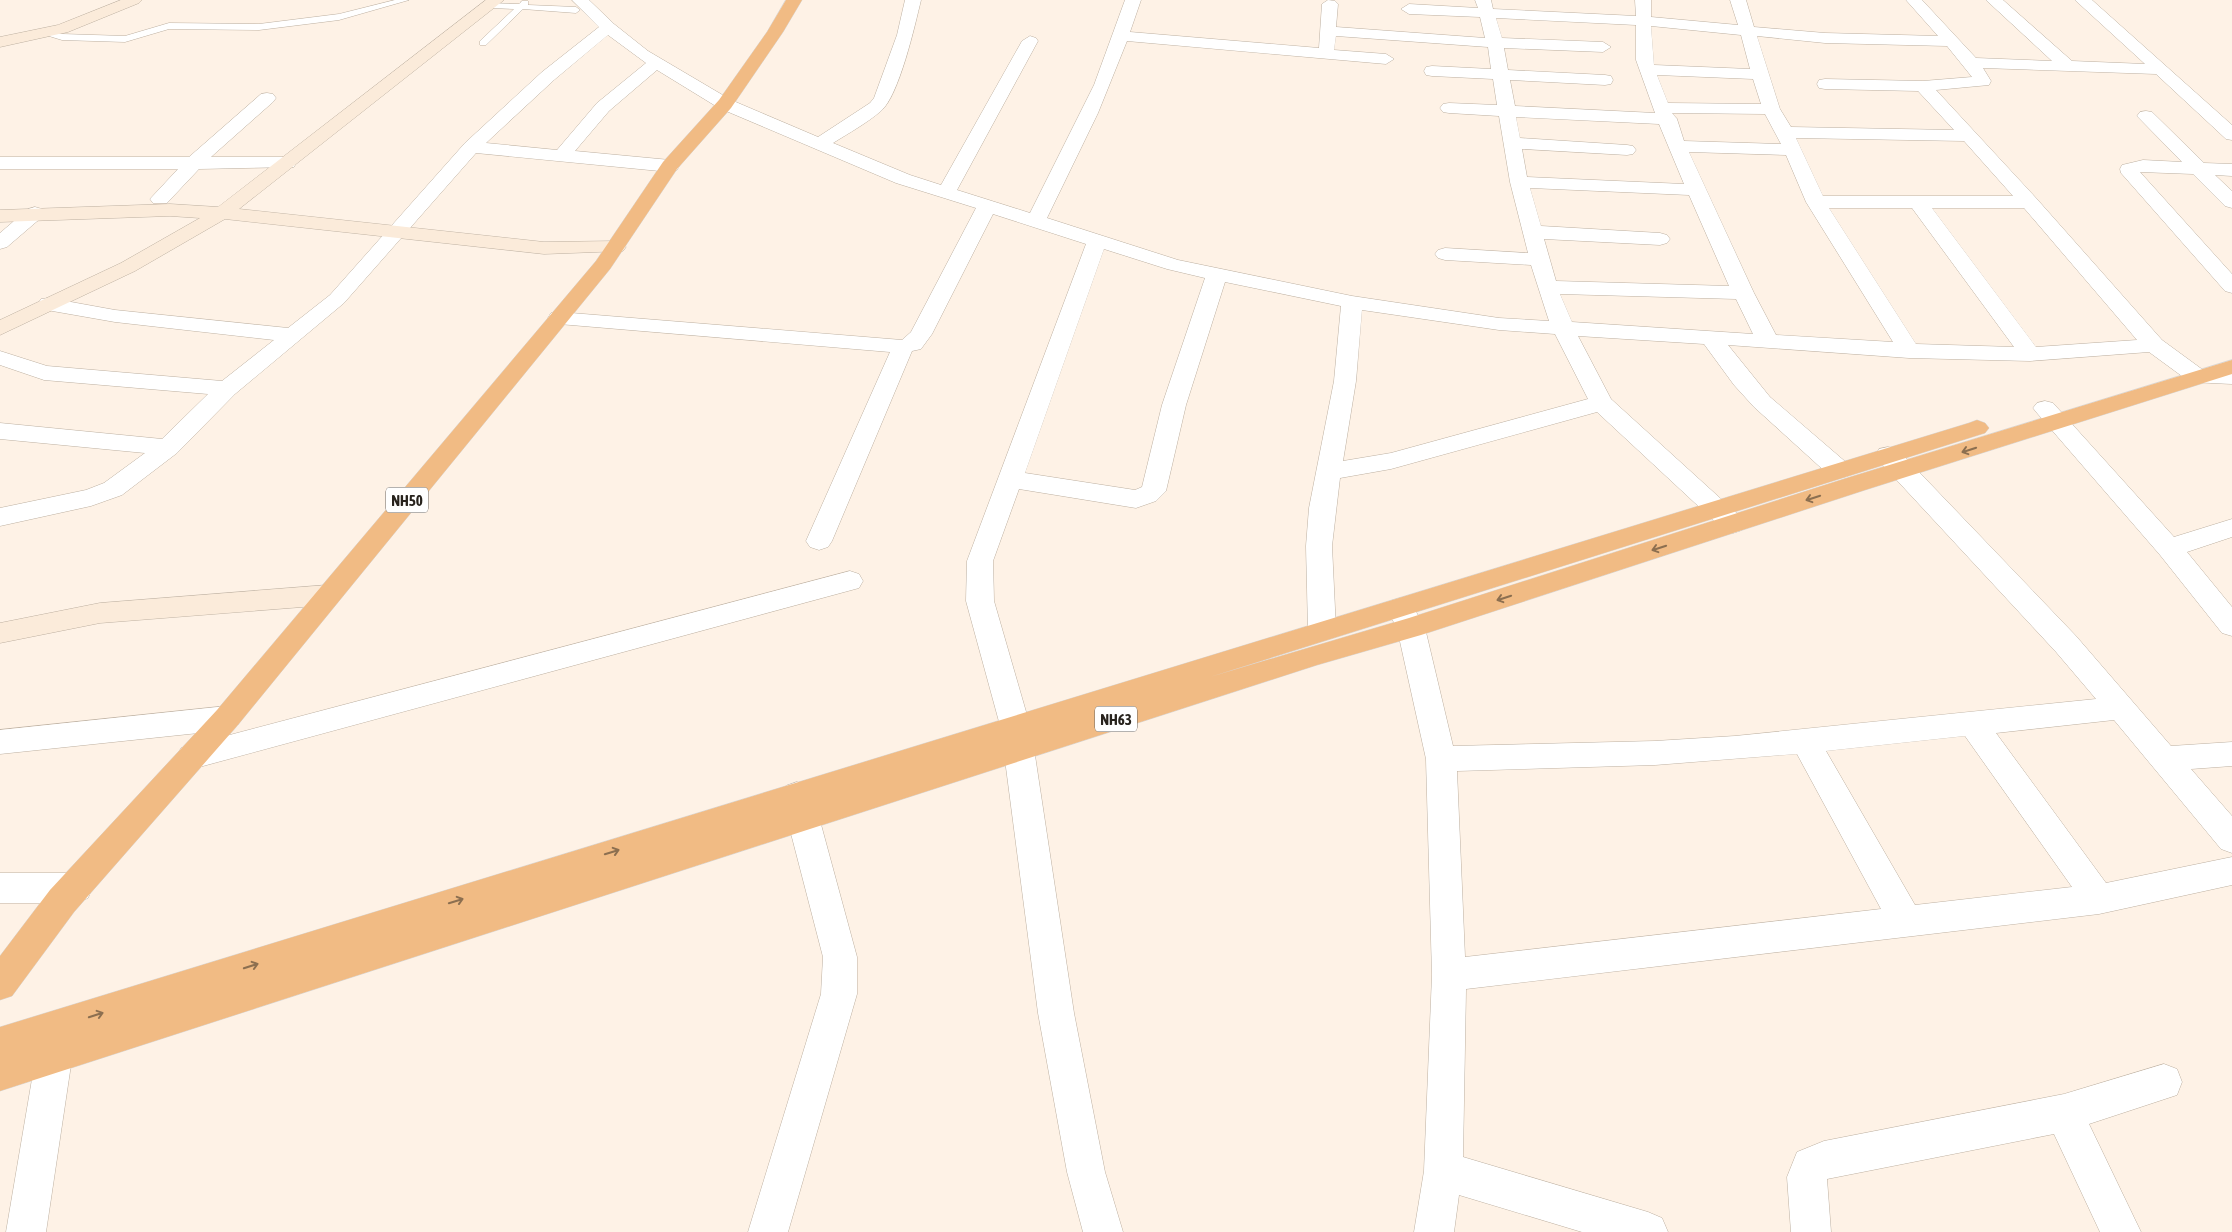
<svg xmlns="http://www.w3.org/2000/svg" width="2232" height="1232" font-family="'Asap Condensed',sans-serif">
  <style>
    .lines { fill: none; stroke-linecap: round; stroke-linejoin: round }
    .lane-casing { stroke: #bdb0a1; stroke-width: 1 }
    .street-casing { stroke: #bdb0a1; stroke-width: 1 }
    .secondary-casing { stroke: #bdb0a1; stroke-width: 1 }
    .highway-casing { stroke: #d8d7d6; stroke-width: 1 }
    .lane { fill: #fff; fill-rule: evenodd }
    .street { fill: #fff; fill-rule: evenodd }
    .secondary { fill: #fbebda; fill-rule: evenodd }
    .highway { fill: #f1bb84; fill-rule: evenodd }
    .oneway { stroke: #8c6f50 }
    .labels { text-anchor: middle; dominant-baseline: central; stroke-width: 4; stroke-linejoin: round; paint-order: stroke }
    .shield { fill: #fff; stroke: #686561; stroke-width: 1 }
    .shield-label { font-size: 15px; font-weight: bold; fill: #28231d }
  </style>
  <rect width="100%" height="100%" fill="#fef2e6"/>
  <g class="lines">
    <defs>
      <g id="lane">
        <polygon points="395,0 409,0 339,20 259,30 169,29 125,42 62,40 39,33 43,30 62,34 125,36 169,23 259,24 339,14"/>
        <polygon points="522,1 528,1 528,5 576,7 580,10 576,13 523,9 486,45 480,45 480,41 514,9 490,8 486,5 487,3 519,4"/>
      </g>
      <g id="street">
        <path d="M572,0h17l25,24 34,27 83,49 87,37 52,-34 4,-5 23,-63 8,-35h16c-6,25 -22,96 -40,111 -14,12 -32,22 -48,32l77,32 31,10 81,-144 8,-5 6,2 2,3 -81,149 73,23 64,-128 31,-85h16l-11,32 189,16 3,-44 6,-4 7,1 3,3 -2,23 149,11 -5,-21 -71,-3 -8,-5 8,-5 69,4 -3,-8h16l2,9 143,7 -1,-16h16v17l87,8 -8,-25h16l8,27 71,6 113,3 -32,-36h16l54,58 76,3 -66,-61h17l69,61 73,3 -70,-64h17l140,125v15l-6,-1 -70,-65 -173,-6 8,13 -2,4 -53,5 100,108 126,142 41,30h29v14l-42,-2 -41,-30 -119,9 -121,-3 -181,-13 42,52 78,67 3,6 -3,6 -9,2 -9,-2 -76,-69 -20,-22 -30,-41 -126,-8 33,63 131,119 4,6 -4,6 -9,3 -9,-3 -127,-118 -206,57 -51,9 -8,68 4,84 -4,7 -10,3 -10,-3 -4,-7 -2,-84 3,-38 25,-127 7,-75 -116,-24 -39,123 -20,86 -10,10 -20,7 -117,-19 -26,72 1,40 37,128 43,284 31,159 18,60h-40l-16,-60 -29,-159 -37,-284 -35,-128 1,-40 119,-317 -93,-30 -61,120 -11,15 -9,2 -80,190 -4,6 -9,3 -9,-3 -4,-6 84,-189 -331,-28 -8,-1 -3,-5 3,-5 8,-1 343,28 9,-8 65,-124 -80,-25 -177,-75 -62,-38 -48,41 -34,40 95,9 7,2 2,4 -2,4 -7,2 -194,-19 -132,150 -109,91 -58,59 -55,42 -31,11 -91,20v-18l86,-18 18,-7 41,-30 -145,-14v-16l162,16 46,-45 -164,-14 -44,-15v-14l47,15 175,15 52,-41 -159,-18 -74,-13 -3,-5 3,-5 8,-1 66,12 173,18 42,-33 135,-152 77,-71 57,-45zM1496,18l140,7v35l19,53 -140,-7 -5,-26 95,5 6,-1 2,-4 -2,-4 -6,-1 -97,-5 -4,-22 99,4 8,-5 -8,-5 -101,-4zM1651,26l90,9 9,34 -96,-4zM608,35l38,28 -49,40 -40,47 -71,-7 68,-63zM1336,36l152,11 3,22 -59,-3 -6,1 -2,4 2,4 6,1 61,3 4,26 -48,-2 -6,1 -3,4 3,4 6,1 50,3 11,66 18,71 -83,-5 -7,2 -3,4 3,4 7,2 86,5 18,56 -50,-3 -147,-22 -174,-36 -131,-42 51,-105 29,-72 259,23 8,-5 -8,-5 -52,-4zM1757,36l68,7 122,3 25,31 -49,4 -98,-2 -6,1 -2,4 2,4 6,1 93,2 36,39 -163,-3 -11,-18zM1657,75l96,4 8,25 -93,-1zM1672,113l93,1 16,30 -97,-3 -7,-22zM1516,117l143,7 25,60 -157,-7 -5,-28 105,6 6,-1 3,-4 -3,-4 -6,-1 -107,-7zM1796,138l168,3 49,55h-190zM1689,152l97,3 20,47 87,140 -117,-7 -22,-42zM1530,188l159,7 40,91 -173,-5 -12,-42 116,6 7,-2 3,-4 -3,-4 -7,-2 -119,-7zM1829,208h83l102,139 -98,-3zM1932,208h92l113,132 -101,7zM1104,249l63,20 38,9 -43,127 -20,82 -7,3 -110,-17zM1560,294l176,5 17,35 -181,-12zM1362,310l137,20 56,4 33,65 -197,54 -48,8 13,-80z"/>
        <polygon points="267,93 273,94 276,98 273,102 211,157 287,157 294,159 296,163 294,167 199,169 167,203 153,203 150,199 178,169 0,169 0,157 189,157 261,94"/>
        <polygon points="2146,111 2152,112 2204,163 2232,164 2232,176 2215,175 2232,191 2232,208 2225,206 2193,174 2140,172 2232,274 2232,293 2225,291 2121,173 2120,169 2122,165 2143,160 2182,162 2137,116 2140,112"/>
        <polygon points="35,207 42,209 45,213 42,217 7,247 0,249 0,233 28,209"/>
        <polygon points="2045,401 2053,403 2174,537 2232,519 2232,537 2187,552 2232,607 2232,636 2222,633 2160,555 2037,413 2033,408 2037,403"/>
        <path d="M1888,447l9,2 179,187 95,110 61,-4v24l-41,3 41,47v37l-11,-4 -107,-129 -118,13 110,150 126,-26v28l-133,29 -633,75 -3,168 185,55 14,6 6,14h-86l-123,-37 -5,37h-40l10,-61 8,-196 -6,-216 -29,-131 -11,-20 4,-7 10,-3 10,3 15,27 28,118 202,-5 80,-5 361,-37 -40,-47 -177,-191 -3,-6 3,-6zM1965,736l107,151 -157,18 -89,-154zM1797,754l84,155 -416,48 -8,-186 198,-6z"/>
        <polygon points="850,571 859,574 863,581 859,588 192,769 181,766 177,757 181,748 192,745"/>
        <polygon points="227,706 237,710 242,718 237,726 227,730 0,754 0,730"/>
        <polygon points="797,782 808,786 813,795 857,957 857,994 788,1232 748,1232 821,994 823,957 781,795 786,786"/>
        <polygon points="0,873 76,873 88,878 92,888 88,898 76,903 0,903"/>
        <polygon points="57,1021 70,1026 75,1038 46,1232 6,1232 39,1038 44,1026"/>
        <polygon points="2164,1064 2177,1069 2182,1082 2177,1095 2089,1124 2141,1232 2100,1232 2054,1134 1827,1179 1831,1232 1791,1232 1787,1177 1797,1152 1824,1141 2064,1094"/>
      </g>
      <g id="secondary">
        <polygon points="121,0 142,0 139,3 68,32 0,47 0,37 58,25"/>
        <polygon points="486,0 504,0 239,209 544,242 616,241 623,243 626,247 623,251 544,254 225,219 135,271 0,335 0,320 121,263 200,218 170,216 0,222 0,210 170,204 218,207"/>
        <polygon points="328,585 338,588 342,595 338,602 328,605 100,623 0,643 0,623 100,603"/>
      </g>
      <g id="highway">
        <polygon points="786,0 802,0 783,32 731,108 677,169 610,269 237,726 74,912 12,996 0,1000 0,956 50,890 217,710 596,261 663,162 719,100 767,32"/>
        <polygon points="2232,360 2232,374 1865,490 1421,635 1317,665 0,1091 0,1027 1969,423 1977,420 1985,423 1989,428 1985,433 1210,677 1409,618 1847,478"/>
      </g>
    </defs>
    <use href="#lane" class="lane-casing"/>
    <use href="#street" class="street-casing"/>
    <use href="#secondary" class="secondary-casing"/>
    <use href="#highway" class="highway-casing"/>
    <use href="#lane" class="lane"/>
    <use href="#street" class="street"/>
    <use href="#secondary" class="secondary"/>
    <use href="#highway" class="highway"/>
  </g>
  <defs><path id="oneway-shaft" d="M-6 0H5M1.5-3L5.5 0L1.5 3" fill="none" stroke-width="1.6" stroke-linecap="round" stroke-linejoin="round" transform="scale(1.25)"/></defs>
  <g class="oneway">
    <use href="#oneway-shaft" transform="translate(1969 450) rotate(162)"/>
    <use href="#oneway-shaft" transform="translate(1813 498) rotate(162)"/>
    <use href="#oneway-shaft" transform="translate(1659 548) rotate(162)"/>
    <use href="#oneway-shaft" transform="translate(1504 598) rotate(162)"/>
    <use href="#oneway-shaft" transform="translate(612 852) rotate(-17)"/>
    <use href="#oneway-shaft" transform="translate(456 901) rotate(-17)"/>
    <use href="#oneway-shaft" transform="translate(251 966) rotate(-18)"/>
    <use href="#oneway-shaft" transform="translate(96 1015) rotate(-18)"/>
  </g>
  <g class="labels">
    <g class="shield">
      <rect x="386" y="487.5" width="42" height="25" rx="4"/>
      <rect x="1095" y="706.5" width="42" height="25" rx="4"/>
    </g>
    <g class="shield-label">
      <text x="407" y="500">NH50</text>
      <text x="1116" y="719">NH63</text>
    </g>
  </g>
</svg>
